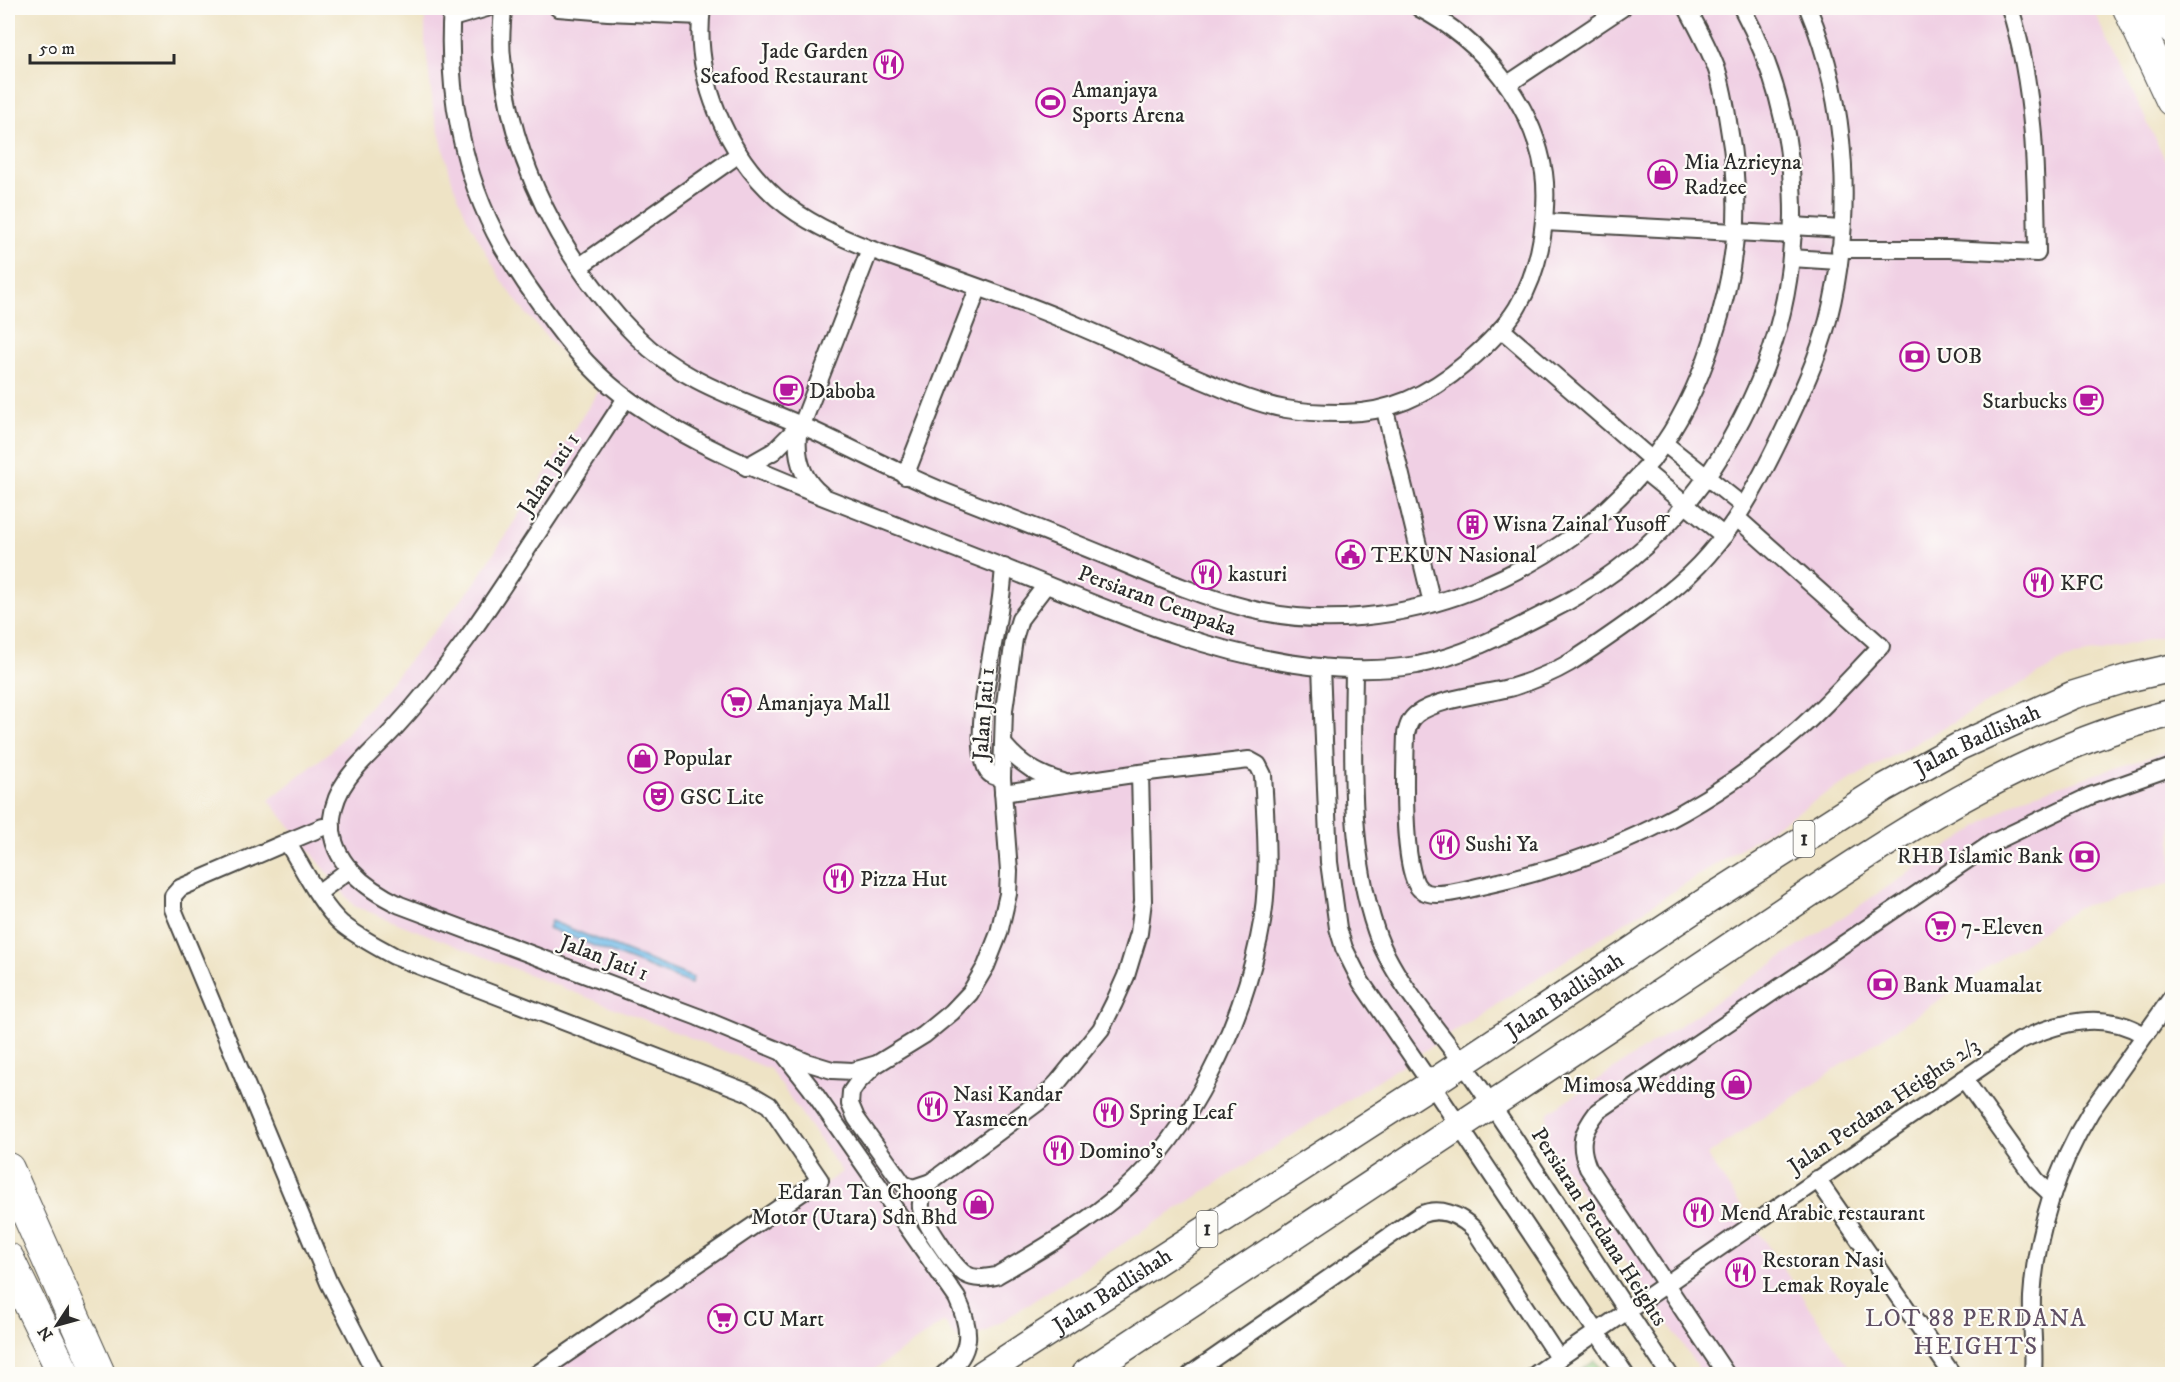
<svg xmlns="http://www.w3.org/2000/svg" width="2180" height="1382" font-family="'IM FELL DW Pica',serif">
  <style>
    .built { fill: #f0d0e4 }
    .park { fill: url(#park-dots); stroke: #66825c; stroke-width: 1.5 }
    .water { fill: #71bcea; stroke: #4e748a; stroke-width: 1.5 }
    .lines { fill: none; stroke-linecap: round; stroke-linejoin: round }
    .street-casing { stroke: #484742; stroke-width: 20 }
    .primary-casing { stroke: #484742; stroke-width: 30 }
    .highway-casing { stroke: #484742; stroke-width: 34 }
    .street { stroke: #fff; stroke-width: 16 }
    .primary { stroke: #fff; stroke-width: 27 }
    .highway { stroke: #fff; stroke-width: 32 }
    .labels { text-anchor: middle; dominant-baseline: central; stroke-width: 4.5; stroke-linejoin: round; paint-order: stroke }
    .shield { fill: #fdfcf7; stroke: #6a6a68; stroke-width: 1.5 }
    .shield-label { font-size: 21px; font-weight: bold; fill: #2b2b2b }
    .poi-label { font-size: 22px; fill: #2b2b2b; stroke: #fdfcf7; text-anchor: start }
    .street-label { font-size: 22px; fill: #2b2b2b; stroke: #fdfcf7 }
    .neighbourhood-label { font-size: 24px; letter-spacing: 1.5px; fill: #604f64; stroke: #fdfcf7 }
  </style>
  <defs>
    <pattern id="park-dots" width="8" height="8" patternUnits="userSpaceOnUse" patternTransform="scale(1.5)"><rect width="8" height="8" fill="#a0da8e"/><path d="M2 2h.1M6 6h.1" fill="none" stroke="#8abb7b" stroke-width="1.8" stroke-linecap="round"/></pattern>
  </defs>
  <rect width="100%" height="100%" fill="#fdfcf7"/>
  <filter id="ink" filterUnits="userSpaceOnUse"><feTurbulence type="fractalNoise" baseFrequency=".0167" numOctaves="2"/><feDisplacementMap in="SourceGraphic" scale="12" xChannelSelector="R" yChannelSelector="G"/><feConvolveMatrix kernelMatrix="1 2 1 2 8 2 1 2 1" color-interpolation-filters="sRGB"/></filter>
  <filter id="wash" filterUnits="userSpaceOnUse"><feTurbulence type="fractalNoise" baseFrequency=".008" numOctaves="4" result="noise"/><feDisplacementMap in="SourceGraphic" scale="24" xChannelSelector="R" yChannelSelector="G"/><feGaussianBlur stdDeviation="1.35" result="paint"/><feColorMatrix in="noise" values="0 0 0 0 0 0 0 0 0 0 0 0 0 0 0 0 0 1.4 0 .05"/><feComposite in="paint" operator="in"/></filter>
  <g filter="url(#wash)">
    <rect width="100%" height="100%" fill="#eee3c5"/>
    <g class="built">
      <polygon points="425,8 2093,8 2172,174 2172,634 2066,659 1830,791 985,1332 956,1338 944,1322 868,1374 547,1374 842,1172 770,1069 354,906 269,800 331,751 472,587 600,389 572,365 524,311 502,281 467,218 453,184 434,114 425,42"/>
      <polygon points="2172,750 2172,883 2078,907 1707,1155 1854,1374 1702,1374 1544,1137 1548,1113 2021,798"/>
    </g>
    <polygon class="park" points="1595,1361 1604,1374 1576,1374"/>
    <polygon class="water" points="551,921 693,978 691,984 548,928"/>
  </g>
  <g filter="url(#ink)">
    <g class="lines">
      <defs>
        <g id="street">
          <path d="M452,8c-6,80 10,167 50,238 13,22 27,43 42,63 24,35 53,69 88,93 62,43 132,72 202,99 47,18 93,37 140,55 111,42 217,96 336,110 35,4 72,5 107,-1 46,-9 88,-31 129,-52 102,-50 169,-128 213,-231 51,-119 44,-261 -17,-374"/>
          <path d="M503,8c-1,16 -3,33 -1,49 8,103 62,207 135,280 46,46 107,63 164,88 49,22 95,47 144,67 55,22 111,43 166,66 45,19 91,39 139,51 144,36 317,-36 404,-152 26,-34 45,-75 58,-115 25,-75 31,-136 17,-214 -3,-20 -6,-39 -12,-58 -8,-22 -19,-42 -30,-62"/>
          <polyline points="558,8 608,12 701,16"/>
          <path d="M702,8c-9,68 24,145 75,190 27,23 60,38 93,51 64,23 129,44 192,70 43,18 85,37 128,56 32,13 62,28 96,34 17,3 37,4 54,4 49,1 90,-19 126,-50 19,-16 38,-34 51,-55 13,-22 21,-46 25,-71 3,-21 5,-43 2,-64 -11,-71 -63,-133 -125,-165"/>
          <polyline points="452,18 487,8"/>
          <polyline points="1508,84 1622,8"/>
          <polyline points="1544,222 1793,235"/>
          <polyline points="1793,226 1842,229"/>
          <path d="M1840,249h109l88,4c-1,-83 -2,-166 -27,-245"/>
          <polyline points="1791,258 1838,261"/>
          <polyline points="580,266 739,154"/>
          <polyline points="1501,329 1652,460"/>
          <path d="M626,398c-32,49 -63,97 -95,145 -42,65 -85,130 -138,187 -24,26 -57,49 -61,88 -4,43 34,71 68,87l298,112 108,45 26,8 21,1 24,-7 47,-29 28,-23 18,-19 16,-27 13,-33 9,-39 1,-23 -7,-93 2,-68 10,-71 6,-20 26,-34"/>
          <polyline points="1385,410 1432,603"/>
          <polyline points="1664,443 1743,506"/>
          <polyline points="746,467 774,451 800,425"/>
          <polyline points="1643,470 1724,536"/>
          <polyline points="905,476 978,289"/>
          <path d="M821,494c-19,-15 -25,-36 -23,-59l72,-186"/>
          <path d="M1737,518l144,128c-27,28 -53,58 -83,84 -92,81 -193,129 -312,155 -16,3 -53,16 -66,4 -19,-16 -15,-127 -14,-155 2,-8 4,-15 11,-20 21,-16 70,-20 96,-27 19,-6 39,-14 56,-24 18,-11 35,-23 52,-35 31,-22 62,-44 87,-73 32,-36 55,-81 76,-125 17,-36 34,-72 44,-110 26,-102 20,-216 -20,-312"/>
          <polyline points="1321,667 1329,862 1338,928 1344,948 1361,982 1431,1084 1625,1374"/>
          <path d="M1354,670c-1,86 -6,179 22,261 17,51 69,106 100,151 66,96 128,195 193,292"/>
          <path d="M1004,745c17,20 34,30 59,37"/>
          <path d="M1002,778c-6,-1 -12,-2 -15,-8 -16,-34 8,-128 13,-166 2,-12 3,-25 4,-37"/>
          <path d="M1003,793l137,-20 109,-13 9,5 5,10c3,54 8,109 -4,163 -18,87 -68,193 -135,252 -38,34 -84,60 -128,86 -11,2 -21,4 -31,-2 -12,-8 -42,-53 -44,-66 -1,-10 3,-19 10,-26l110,-82 17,-18 43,-53 13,-26 12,-27 13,-43 4,-32 -3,-128"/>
          <polyline points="287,842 323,827 332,827"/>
          <polyline points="318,893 350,869"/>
          <path d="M784,1054l26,33 147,211c14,30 17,55 -13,76"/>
          <polyline points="874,1066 858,1082 851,1092 850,1104 856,1118 903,1184 913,1188 931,1182"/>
          <polyline points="1964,1079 2036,1180 2052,1195"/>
          <polyline points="1817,1179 1952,1374"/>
          <path d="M376,1374l-47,-91 -156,-374v-13l7,-8 107,-46c15,24 34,64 55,82 16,13 34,22 52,32l353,136 22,13 51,75 -283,194"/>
          <path d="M1191,1374l229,-159c20,-9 39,0 54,14l85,130"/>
          <path d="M1536,1374l483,-333c40,-19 84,-31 125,-6"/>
          <path d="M1726,1374l-138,-206c-10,-25 -6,-36 10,-57l394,-268 98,-47 82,-29"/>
          <path d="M2033,1374c2,-25 -2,-51 -1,-77 4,-65 25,-131 59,-186l81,-114"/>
        </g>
        <g id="primary">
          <path id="s1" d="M983,1374l448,-290 277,-184 176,-112 76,-42 113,-51 55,-17 44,-10"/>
          <path d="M1085,1374c204,-134 406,-271 610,-404 150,-99 300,-214 477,-257"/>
        </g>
        <g id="highway">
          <polyline points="2129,8 2172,100"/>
          <polyline points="2163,8 2172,28"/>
          <polyline points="8,1169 99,1374"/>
          <polyline points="8,1259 64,1374"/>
        </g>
      </defs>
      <use href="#street" class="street-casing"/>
      <use href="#primary" class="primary-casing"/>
      <use href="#highway" class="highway-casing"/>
      <use href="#street" class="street"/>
      <use href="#primary" class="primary"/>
      <use href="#highway" class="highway"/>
    </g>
  </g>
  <defs>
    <symbol id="restaurant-ring" viewBox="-11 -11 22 22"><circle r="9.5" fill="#fdfcf7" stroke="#b5179e" stroke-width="1.5"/><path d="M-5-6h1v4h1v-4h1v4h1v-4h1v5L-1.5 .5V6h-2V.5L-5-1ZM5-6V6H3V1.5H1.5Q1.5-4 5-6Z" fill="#b5179e"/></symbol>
    <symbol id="stadium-ring" viewBox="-11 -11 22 22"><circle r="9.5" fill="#fdfcf7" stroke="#b5179e" stroke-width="1.5"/><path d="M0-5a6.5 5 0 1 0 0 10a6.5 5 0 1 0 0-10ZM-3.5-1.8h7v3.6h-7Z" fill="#b5179e"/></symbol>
    <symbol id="shop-ring" viewBox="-11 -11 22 22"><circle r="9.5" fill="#fdfcf7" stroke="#b5179e" stroke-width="1.5"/><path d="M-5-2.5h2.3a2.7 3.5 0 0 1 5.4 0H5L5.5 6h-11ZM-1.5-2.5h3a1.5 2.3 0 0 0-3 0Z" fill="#b5179e"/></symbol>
    <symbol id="bank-ring" viewBox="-11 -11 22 22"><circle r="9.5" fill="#fdfcf7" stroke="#b5179e" stroke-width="1.5"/><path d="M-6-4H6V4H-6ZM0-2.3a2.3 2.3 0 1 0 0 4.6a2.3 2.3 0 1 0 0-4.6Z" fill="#b5179e"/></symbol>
    <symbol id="cafe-ring" viewBox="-11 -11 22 22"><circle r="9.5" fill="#fdfcf7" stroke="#b5179e" stroke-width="1.5"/><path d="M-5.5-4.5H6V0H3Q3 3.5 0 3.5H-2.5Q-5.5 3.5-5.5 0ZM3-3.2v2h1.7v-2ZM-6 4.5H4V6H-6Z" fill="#b5179e"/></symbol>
    <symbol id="building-ring" viewBox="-11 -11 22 22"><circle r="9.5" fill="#fdfcf7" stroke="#b5179e" stroke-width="1.5"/><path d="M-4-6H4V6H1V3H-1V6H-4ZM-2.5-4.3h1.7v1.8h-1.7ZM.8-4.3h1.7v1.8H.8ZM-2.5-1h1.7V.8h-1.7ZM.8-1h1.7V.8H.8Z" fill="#b5179e"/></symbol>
    <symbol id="civic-ring" viewBox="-11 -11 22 22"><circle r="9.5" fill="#fdfcf7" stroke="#b5179e" stroke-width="1.5"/><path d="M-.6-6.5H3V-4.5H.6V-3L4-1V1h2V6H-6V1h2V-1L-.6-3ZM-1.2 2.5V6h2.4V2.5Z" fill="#b5179e"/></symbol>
    <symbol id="supermarket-ring" viewBox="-11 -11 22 22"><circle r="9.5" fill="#fdfcf7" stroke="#b5179e" stroke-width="1.5"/><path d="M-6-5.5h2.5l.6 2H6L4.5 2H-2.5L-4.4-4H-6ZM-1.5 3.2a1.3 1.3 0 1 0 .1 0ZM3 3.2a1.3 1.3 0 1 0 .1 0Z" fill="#b5179e"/></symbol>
    <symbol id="theatre-ring" viewBox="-11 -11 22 22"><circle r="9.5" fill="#fdfcf7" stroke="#b5179e" stroke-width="1.5"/><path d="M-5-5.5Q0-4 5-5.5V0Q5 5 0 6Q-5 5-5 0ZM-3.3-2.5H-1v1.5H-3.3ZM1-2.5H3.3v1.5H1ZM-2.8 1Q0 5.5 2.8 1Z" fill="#b5179e"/></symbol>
  </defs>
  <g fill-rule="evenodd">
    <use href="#restaurant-ring" x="872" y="48" width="33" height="33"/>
    <use href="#stadium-ring" x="1034" y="86" width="33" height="33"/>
    <use href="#shop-ring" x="1646" y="158" width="33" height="33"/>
    <use href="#bank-ring" x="1898" y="340" width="33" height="33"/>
    <use href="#cafe-ring" x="772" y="374" width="33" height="33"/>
    <use href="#cafe-ring" x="2072" y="384" width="33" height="33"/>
    <use href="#building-ring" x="1456" y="508" width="33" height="33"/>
    <use href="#civic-ring" x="1334" y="538" width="33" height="33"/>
    <use href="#restaurant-ring" x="1190" y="558" width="33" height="33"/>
    <use href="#restaurant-ring" x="2022" y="566" width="33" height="33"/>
    <use href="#supermarket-ring" x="720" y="686" width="33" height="33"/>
    <use href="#shop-ring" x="626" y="742" width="33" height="33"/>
    <use href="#theatre-ring" x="642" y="780" width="33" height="33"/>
    <use href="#restaurant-ring" x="1428" y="828" width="33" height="33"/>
    <use href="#bank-ring" x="2068" y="840" width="33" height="33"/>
    <use href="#restaurant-ring" x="822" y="862" width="33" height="33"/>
    <use href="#supermarket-ring" x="1924" y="910" width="33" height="33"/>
    <use href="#bank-ring" x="1866" y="968" width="33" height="33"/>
    <use href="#shop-ring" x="1720" y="1068" width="33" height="33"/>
    <use href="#restaurant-ring" x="916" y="1090" width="33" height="33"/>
    <use href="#restaurant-ring" x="1092" y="1096" width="33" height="33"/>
    <use href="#restaurant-ring" x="1042" y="1134" width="33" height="33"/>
    <use href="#shop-ring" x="962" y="1188" width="33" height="33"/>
    <use href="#restaurant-ring" x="1682" y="1196" width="33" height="33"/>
    <use href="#restaurant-ring" x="1724" y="1256" width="33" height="33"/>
    <use href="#supermarket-ring" x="706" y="1302" width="33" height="33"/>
  </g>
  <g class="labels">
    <g class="shield">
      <rect x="1793.5" y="821" width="21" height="36" rx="4.5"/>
      <rect x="1196.5" y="1211" width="21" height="36" rx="4.5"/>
    </g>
    <g class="shield-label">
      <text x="1804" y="839">1</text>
      <text x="1207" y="1229">1</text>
    </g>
    <g class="poi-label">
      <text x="868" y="51" text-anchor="end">Jade Garden<tspan x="868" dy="25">Seafood Restaurant</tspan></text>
      <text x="1072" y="90">Amanjaya<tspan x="1072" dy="25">Sports Arena</tspan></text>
      <text x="1684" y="162">Mia Azrieyna<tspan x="1684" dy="25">Radzee</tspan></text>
      <text x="1936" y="356">UOB</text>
      <text x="809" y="391">Daboba</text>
      <text x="2067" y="401" text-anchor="end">Starbucks</text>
      <text x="1493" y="524">Wisna Zainal Yusoff</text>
      <text x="1371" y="555">TEKUN Nasional</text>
      <text x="1228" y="574">kasturi</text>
      <text x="2060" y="583">KFC</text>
      <text x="757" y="703">Amanjaya Mall</text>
      <text x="663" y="758">Popular</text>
      <text x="680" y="797">GSC Lite</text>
      <text x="1465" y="844">Sushi Ya</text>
      <text x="2063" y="856" text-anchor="end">RHB Islamic Bank</text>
      <text x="860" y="879">Pizza Hut</text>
      <text x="1961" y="927">7-Eleven</text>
      <text x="1903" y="985">Bank Muamalat</text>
      <text x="1715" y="1085" text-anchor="end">Mimosa Wedding</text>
      <text x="953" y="1094">Nasi Kandar<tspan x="953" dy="25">Yasmeen</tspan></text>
      <text x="1129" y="1112">Spring Leaf</text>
      <text x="1079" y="1151">Domino's</text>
      <text x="957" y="1192" text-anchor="end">Edaran Tan Choong<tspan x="957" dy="25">Motor (Utara) Sdn Bhd</tspan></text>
      <text x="1720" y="1213">Mend Arabic restaurant</text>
      <text x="1762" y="1260">Restoran Nasi<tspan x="1762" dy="25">Lemak Royale</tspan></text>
      <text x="743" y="1319">CU Mart</text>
    </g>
    <g class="street-label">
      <text transform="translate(549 474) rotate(-57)">Jalan Jati 1</text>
      <text transform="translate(1157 601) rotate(20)">Persiaran Cempaka</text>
      <text transform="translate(984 714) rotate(-86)">Jalan Jati 1</text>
      <text stroke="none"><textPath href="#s1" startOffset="1180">Jalan Badlishah</textPath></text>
      <text transform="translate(604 958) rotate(21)">Jalan Jati 1</text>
      <text stroke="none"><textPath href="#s1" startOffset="694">Jalan Badlishah</textPath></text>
      <text transform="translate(1884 1106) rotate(-34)">Jalan Perdana Heights 2/3</text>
      <text transform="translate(1599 1227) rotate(57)">Persiaran Perdana Heights</text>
      <text stroke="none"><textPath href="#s1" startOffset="154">Jalan Badlishah</textPath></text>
    </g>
    <g class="neighbourhood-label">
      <text x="1976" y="1319">LOT 88 PERDANA<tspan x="1976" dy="28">HEIGHTS</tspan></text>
    </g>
  </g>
  <rect width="2180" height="1382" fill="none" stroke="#fdfcf7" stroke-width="30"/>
  <g transform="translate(57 1325) rotate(234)" stroke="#fdfcf7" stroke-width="4.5" paint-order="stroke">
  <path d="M0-4.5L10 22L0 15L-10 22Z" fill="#2b2b2b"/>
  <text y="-9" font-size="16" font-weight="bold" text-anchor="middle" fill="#2b2b2b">N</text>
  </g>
  <path d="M30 54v9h144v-9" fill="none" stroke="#2b2b2b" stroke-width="3"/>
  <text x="39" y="54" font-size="18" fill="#2b2b2b" stroke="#fdfcf7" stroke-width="4.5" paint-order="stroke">50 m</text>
</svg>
